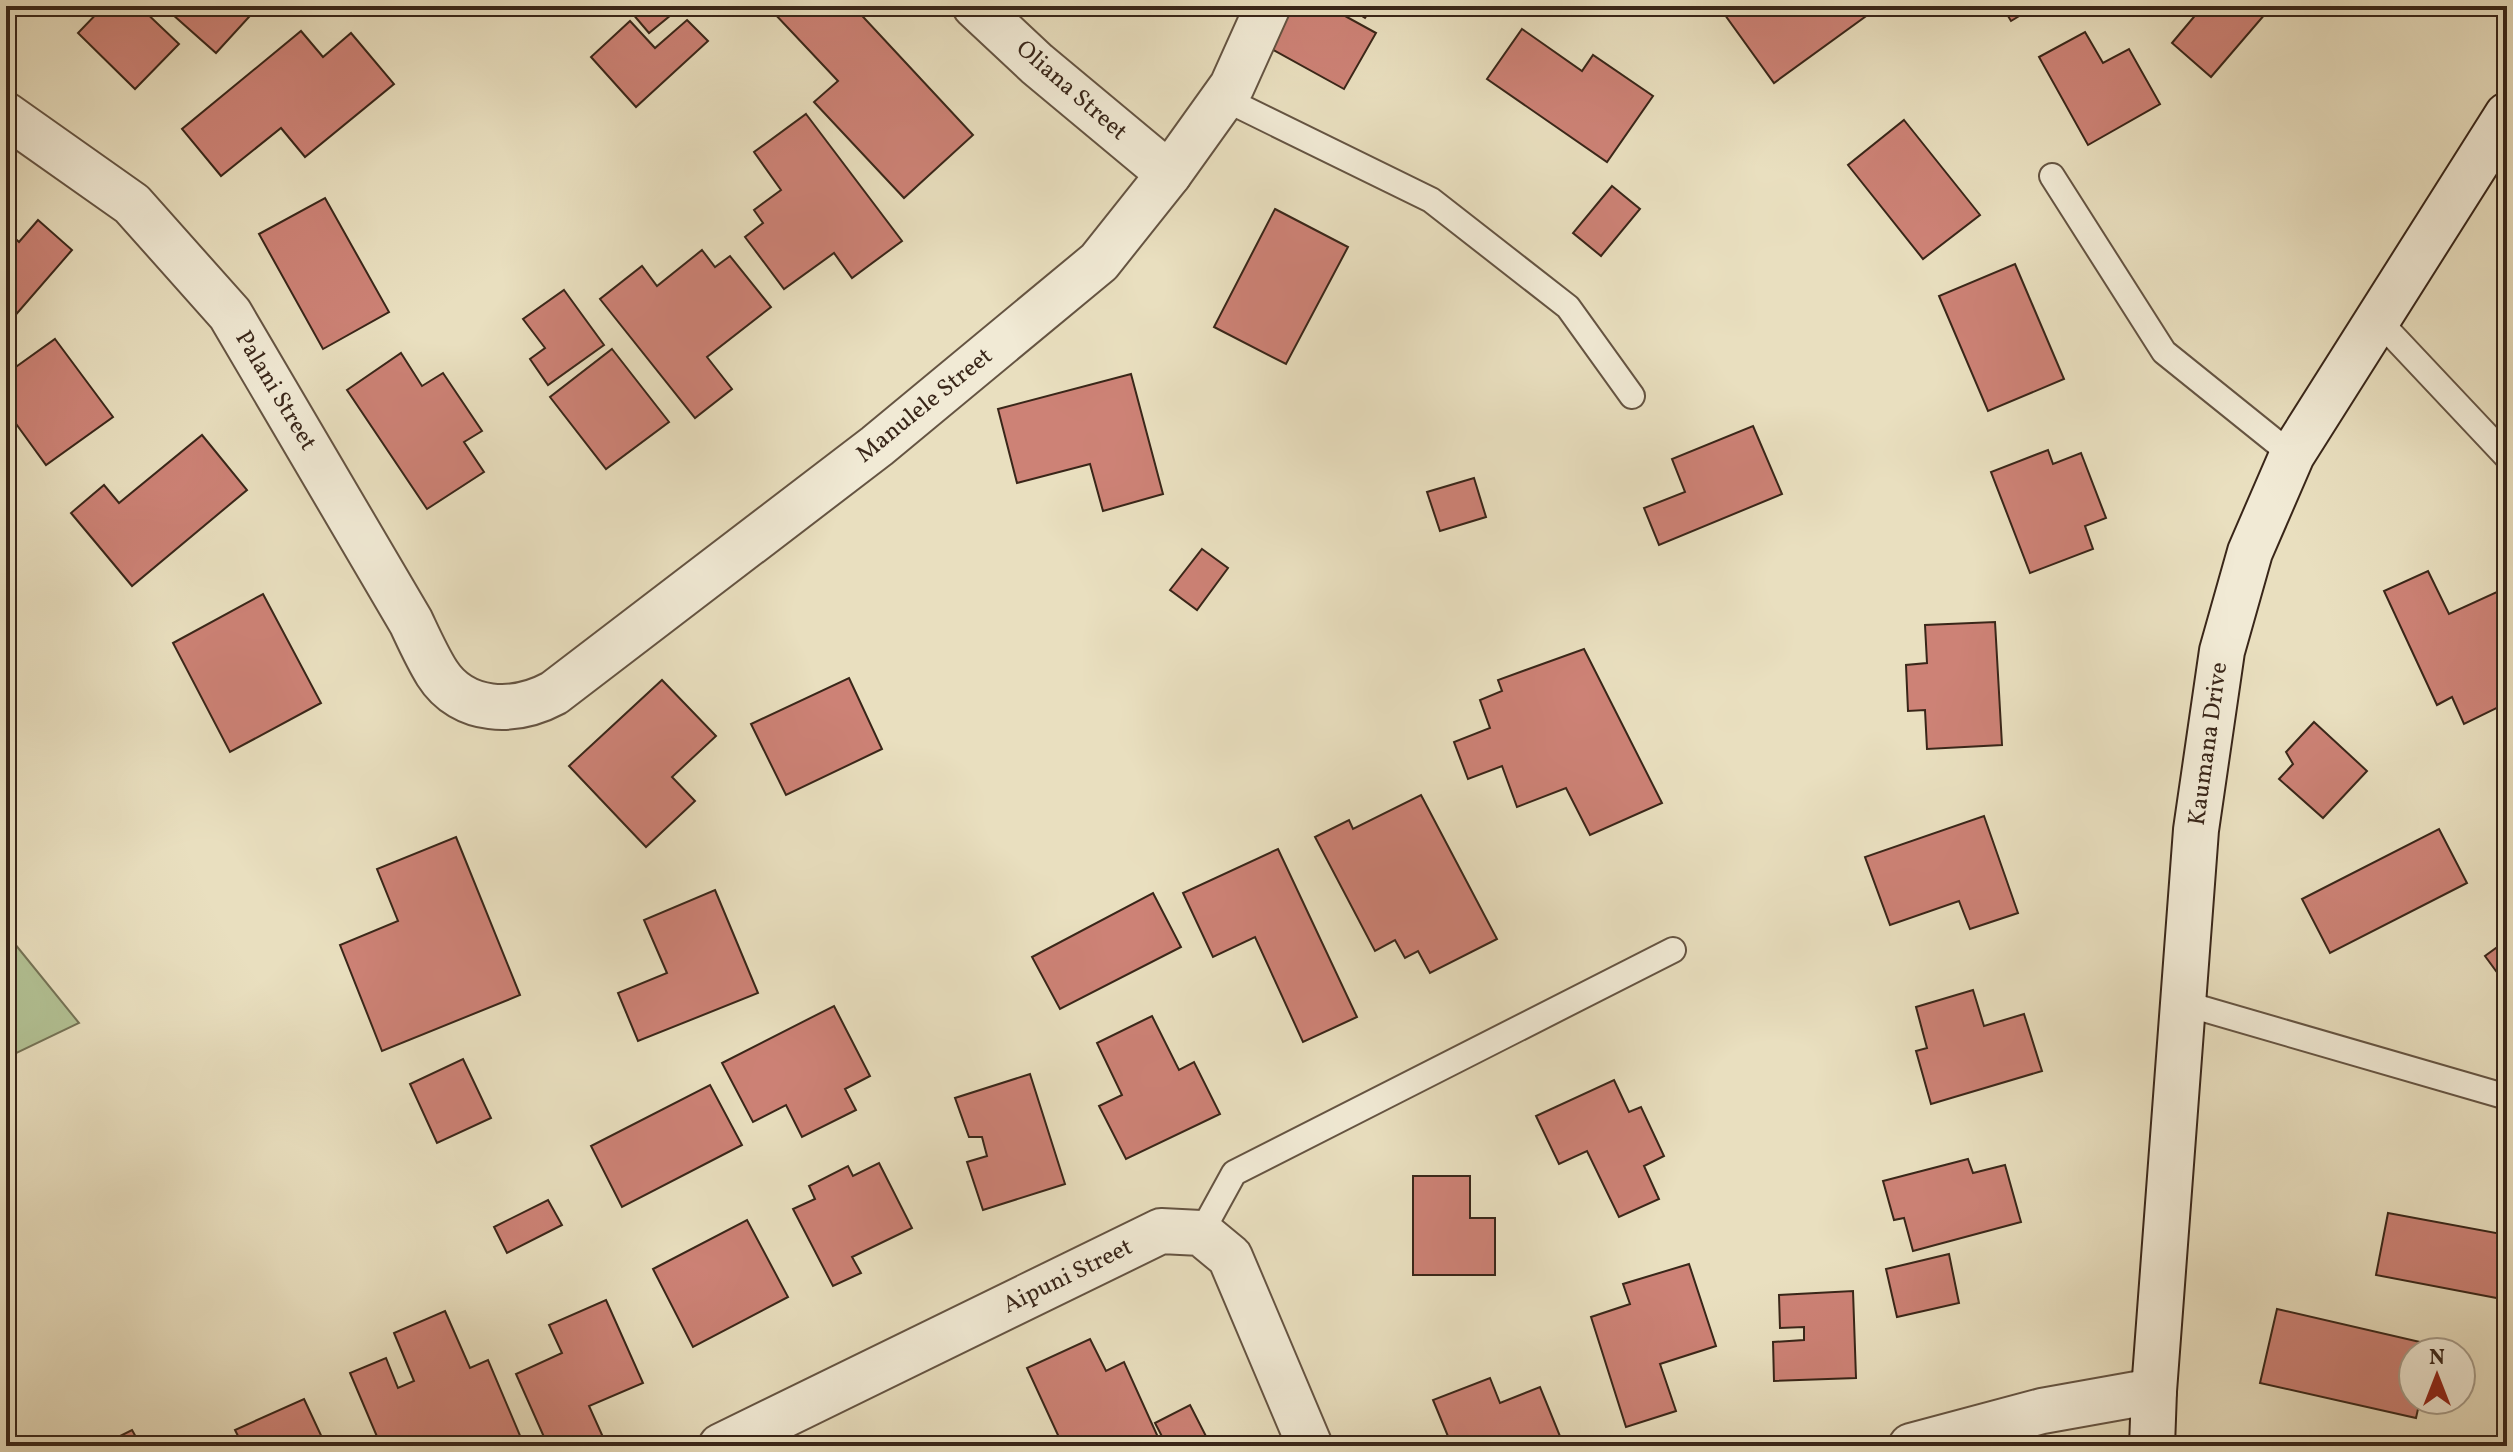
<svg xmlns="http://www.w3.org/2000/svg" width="2513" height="1452" font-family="Vollkorn,serif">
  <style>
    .green { fill: #b3c295; stroke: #767457; stroke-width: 2 }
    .building { fill: #cd8276; stroke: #392619; stroke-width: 2 }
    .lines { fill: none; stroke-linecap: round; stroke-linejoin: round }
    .lane-casing { stroke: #655442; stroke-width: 28 }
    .street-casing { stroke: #655442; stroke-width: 48 }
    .secondary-casing { stroke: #392619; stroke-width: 48 }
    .lane { stroke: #f1ead5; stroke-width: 24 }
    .street { stroke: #f1ead5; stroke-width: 44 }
    .secondary { stroke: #f1ead5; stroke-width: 44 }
    .labels { text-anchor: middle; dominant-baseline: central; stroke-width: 8; stroke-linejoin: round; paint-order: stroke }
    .street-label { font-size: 24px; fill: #392619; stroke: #f1ead5 }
  </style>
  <rect width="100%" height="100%" fill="#e9dfbf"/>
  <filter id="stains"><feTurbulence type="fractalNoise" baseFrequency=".0025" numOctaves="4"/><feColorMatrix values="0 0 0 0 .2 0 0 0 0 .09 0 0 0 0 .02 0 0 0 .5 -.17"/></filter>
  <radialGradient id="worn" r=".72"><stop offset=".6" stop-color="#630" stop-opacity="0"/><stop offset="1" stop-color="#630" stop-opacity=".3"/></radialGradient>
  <polygon class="green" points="6,933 79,1023 6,1058"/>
  <g class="building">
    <polygon points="104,6 139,6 179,44 135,89 78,33"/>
    <polygon points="163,6 259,6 216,53"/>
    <polygon points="626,6 682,6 649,33"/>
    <polygon points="779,6 853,6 973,135 904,198 814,102 838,81 773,12"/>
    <polygon points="1293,6 1327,6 1376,33 1344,89 1270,48"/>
    <polygon points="1346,6 1373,6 1365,18"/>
    <polygon points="1738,6 1880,6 1774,83 1725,15"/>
    <polygon points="2002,6 2036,6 2011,21"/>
    <polygon points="2203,6 2272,6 2211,77 2172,43"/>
    <polygon points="687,20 708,41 636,107 591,57 630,21 655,48"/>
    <polygon points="1522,29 1582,71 1593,55 1653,96 1607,162 1487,79"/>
    <polygon points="301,31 323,57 351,33 394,84 305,157 281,128 221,176 182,129"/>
    <polygon points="2085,32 2103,63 2129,49 2160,104 2088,145 2039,57"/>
    <polygon points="806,114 902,241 852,278 834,253 784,289 745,237 763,223 754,210 781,190 754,152"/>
    <polygon points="1904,120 1980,215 1923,259 1848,165"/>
    <polygon points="1612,186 1640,209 1601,256 1573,233"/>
    <polygon points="325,198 389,312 323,349 259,234"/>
    <polygon points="1275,209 1348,247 1286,364 1214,327"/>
    <polygon points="38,220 72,250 6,326 6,230 19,242"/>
    <polygon points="702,250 715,267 730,256 771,307 707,357 732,389 695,418 600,299 642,266 657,286"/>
    <polygon points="2015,264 2064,379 1988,411 1939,296"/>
    <polygon points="564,290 604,345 548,385 530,359 545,348 523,319"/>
    <polygon points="55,339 113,417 46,465 6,410 6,374"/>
    <polygon points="612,349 669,422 606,469 550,397"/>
    <polygon points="401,353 422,386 443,373 482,431 464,442 484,472 427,509 347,390"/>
    <polygon points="1131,374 1163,494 1103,511 1090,464 1017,483 998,409"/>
    <polygon points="1753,426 1782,494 1659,545 1644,508 1685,492 1672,459"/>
    <polygon points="202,435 247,490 132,586 71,513 104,485 119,503"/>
    <polygon points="2048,450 2053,464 2081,453 2106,518 2085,526 2093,549 2030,573 1991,472"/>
    <polygon points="1474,478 1486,517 1440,531 1427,492"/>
    <polygon points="1202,549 1228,568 1197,610 1170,590"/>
    <polygon points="2428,571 2449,614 2499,591 2507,607 2507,662 2505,663 2507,703 2464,724 2452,697 2437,705 2384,591"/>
    <polygon points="263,594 321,703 230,752 173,643"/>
    <polygon points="1995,622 2002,745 1927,749 1925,710 1908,711 1906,665 1927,663 1925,625"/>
    <polygon points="1584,649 1662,803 1590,835 1566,788 1517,807 1502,766 1468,779 1454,742 1490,728 1480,700 1502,691 1498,680"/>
    <polygon points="849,678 882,749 786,795 751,724"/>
    <polygon points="662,680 716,736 672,777 695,801 646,847 569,766"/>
    <polygon points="2314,722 2367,771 2323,818 2279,779 2293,764 2286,752"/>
    <polygon points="1421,795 1497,939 1430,973 1418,951 1405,958 1395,940 1375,951 1315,837 1349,820 1353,829"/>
    <polygon points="1984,816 2018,913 1970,929 1959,901 1890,925 1865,857"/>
    <polygon points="2439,829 2467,883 2330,953 2302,899"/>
    <polygon points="456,837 520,995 382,1051 340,945 398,921 377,869"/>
    <polygon points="1278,849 1357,1017 1303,1042 1255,937 1213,957 1183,893"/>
    <polygon points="715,890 758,993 638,1041 618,993 667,973 644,920"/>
    <polygon points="1153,893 1181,947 1060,1009 1032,957"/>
    <polygon points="2507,940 2507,986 2485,956"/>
    <polygon points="1973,990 1984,1026 2024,1014 2042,1071 1931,1104 1916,1051 1927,1048 1916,1007"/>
    <polygon points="834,1006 870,1076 845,1089 856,1110 802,1137 786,1105 753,1122 722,1063"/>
    <polygon points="1152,1016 1179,1070 1194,1062 1220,1114 1126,1159 1099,1106 1122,1095 1097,1043"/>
    <polygon points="463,1059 491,1118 437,1143 410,1084"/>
    <polygon points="1030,1074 1065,1184 983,1210 967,1162 987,1156 982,1137 969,1137 955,1098"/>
    <polygon points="1614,1080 1629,1112 1641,1107 1664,1156 1644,1166 1659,1199 1619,1217 1587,1151 1559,1164 1536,1116"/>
    <polygon points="710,1085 742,1145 622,1207 591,1146"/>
    <polygon points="1968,1159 1973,1173 2005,1165 2021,1222 1913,1251 1904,1218 1894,1220 1883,1181"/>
    <polygon points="879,1163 912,1228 852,1257 861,1273 833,1286 793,1209 815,1199 809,1186 848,1166 853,1176"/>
    <polygon points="1413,1176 1470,1176 1470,1218 1495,1218 1495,1275 1413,1275"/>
    <polygon points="548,1200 562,1225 507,1253 494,1227"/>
    <polygon points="2388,1213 2507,1235 2507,1300 2376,1275"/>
    <polygon points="747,1220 788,1297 693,1347 653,1269"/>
    <polygon points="1949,1254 1959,1303 1897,1317 1886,1269"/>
    <polygon points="1689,1264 1716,1346 1660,1364 1676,1411 1626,1427 1591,1317 1630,1304 1623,1284"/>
    <polygon points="1853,1291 1856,1378 1774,1381 1773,1342 1804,1340 1804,1327 1780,1328 1779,1295"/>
    <polygon points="606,1300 643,1383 589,1406 607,1446 548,1446 516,1374 562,1353 549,1325"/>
    <polygon points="2277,1309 2433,1345 2431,1352 2413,1352 2413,1400 2420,1400 2416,1418 2260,1383"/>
    <polygon points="445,1311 470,1368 488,1360 524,1445 381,1446 350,1373 386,1358 398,1388 414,1381 394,1333"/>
    <polygon points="1090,1339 1106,1371 1124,1362 1162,1446 1063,1446 1027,1368"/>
    <polygon points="1490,1378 1500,1403 1540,1387 1564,1446 1452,1446 1433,1400"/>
    <polygon points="304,1399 326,1446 243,1446 235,1430"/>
    <polygon points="1190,1405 1211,1446 1167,1446 1155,1423"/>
    <polygon points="132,1430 141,1446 100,1446"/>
  </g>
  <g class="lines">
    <defs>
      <g id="lane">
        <polyline points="1223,98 1431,200 1568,307 1632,396"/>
        <polyline points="2052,176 2164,352 2292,455"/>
        <polyline points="2378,320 2507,457"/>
        <polyline points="2183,1003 2507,1097"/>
        <polyline points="1201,1233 1234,1173 1673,950"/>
      </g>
      <g id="street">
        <polyline points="975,6 1037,64 1169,174"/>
        <path d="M6,115l126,89 98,110 181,308c8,17 16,35 26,51 26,41 78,41 117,20l323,-247 222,-184 70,-88 63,-88 36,-80"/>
        <polyline points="721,1446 1161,1231 1201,1233 1230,1257 1310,1446"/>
        <polyline points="1911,1446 2042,1411 2154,1391"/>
      </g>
      <polyline id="secondary" points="2152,1446 2154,1391 2196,830 2222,651 2250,552 2292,455 2507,115"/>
    </defs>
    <use href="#lane" class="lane-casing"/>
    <use href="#street" class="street-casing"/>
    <use href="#secondary" class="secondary-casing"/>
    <use href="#lane" class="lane"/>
    <use href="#street" class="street"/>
    <use href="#secondary" class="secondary"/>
  </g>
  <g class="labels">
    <g class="street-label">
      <text transform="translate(1071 91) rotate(41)">Oliana Street</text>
      <text transform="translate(275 391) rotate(59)">Palani Street</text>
      <text transform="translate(925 406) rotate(-39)">Manulele Street</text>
      <text transform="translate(2209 744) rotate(-82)">Kaumana Drive</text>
      <text transform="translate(1068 1277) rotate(-26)">Aipuni Street</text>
    </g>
  </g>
  <rect width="2513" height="1452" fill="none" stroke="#e9dfbf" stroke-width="32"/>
  <rect x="8" y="8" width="2497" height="1436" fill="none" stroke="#392619" stroke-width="4"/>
  <rect x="16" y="16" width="2481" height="1420" fill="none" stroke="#392619" stroke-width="2"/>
  <g transform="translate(2437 1376)"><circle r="38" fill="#f1ead5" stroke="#a79c8a" stroke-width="2"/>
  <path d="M0-6L14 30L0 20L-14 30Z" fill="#8f2418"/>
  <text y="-12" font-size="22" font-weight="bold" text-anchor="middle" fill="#392619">N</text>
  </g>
  <rect width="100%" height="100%" filter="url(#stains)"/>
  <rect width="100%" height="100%" fill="url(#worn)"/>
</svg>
